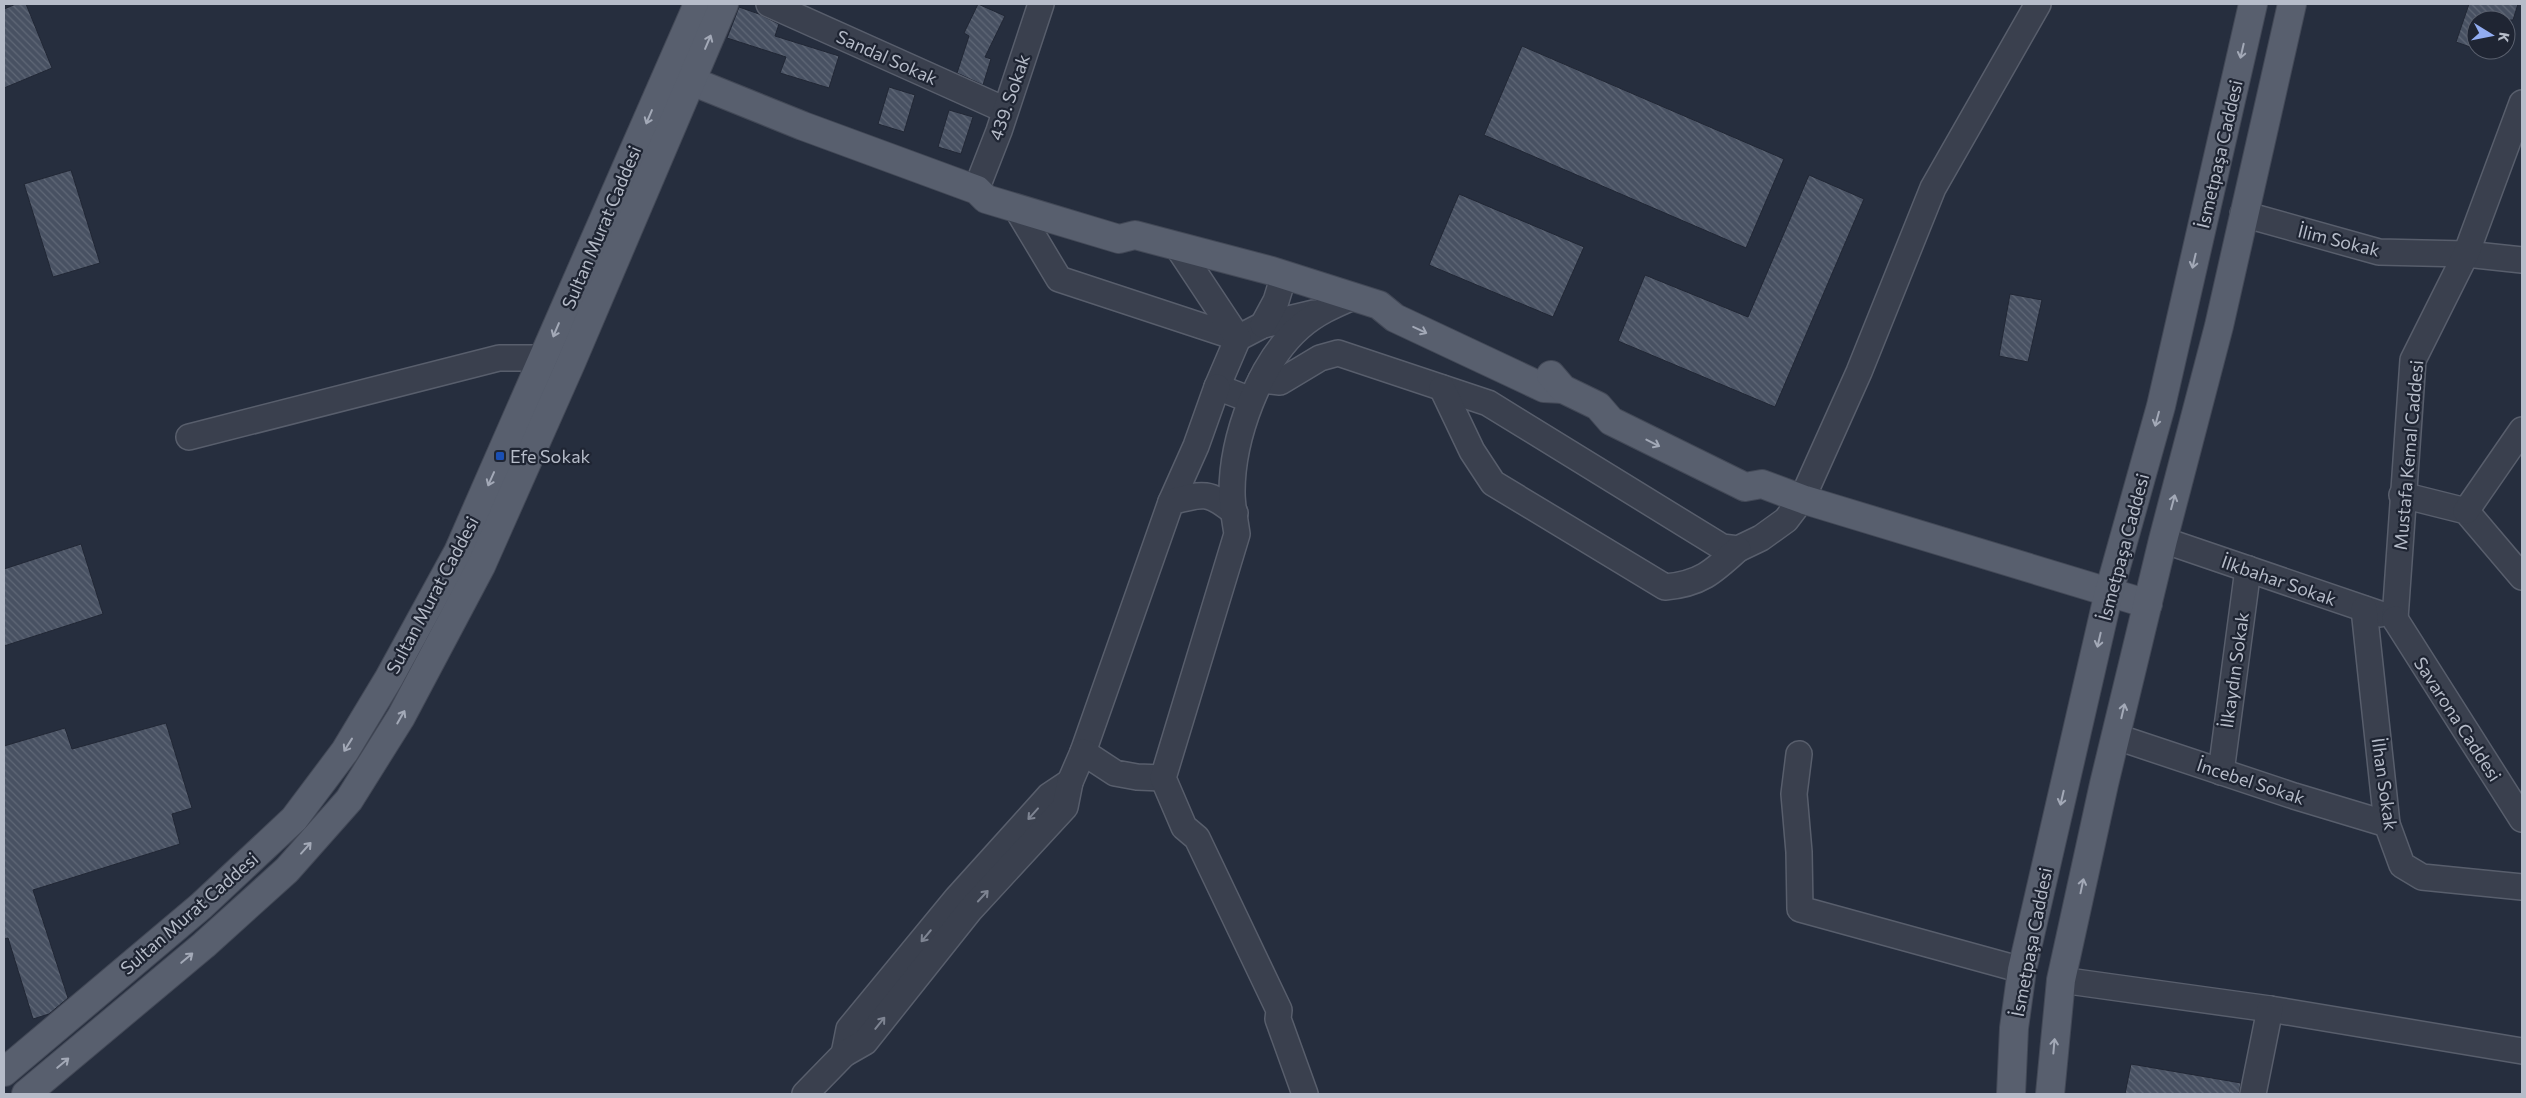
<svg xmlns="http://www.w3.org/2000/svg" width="2526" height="1098" font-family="Commissioner,sans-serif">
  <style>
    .building { fill: url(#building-back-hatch); stroke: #212735 }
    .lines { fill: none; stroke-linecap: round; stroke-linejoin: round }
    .minor-casing { stroke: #585e6c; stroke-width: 28 }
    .major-casing { stroke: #434957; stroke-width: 30 }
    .minor { stroke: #3a404e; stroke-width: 25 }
    .major { stroke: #585f6e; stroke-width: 28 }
    .oneway { stroke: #a3a9b7 }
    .oneway2 { stroke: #7e8492 }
    .transit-dot { fill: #1a4fb4; stroke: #1f2533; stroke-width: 2 }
    .labels { text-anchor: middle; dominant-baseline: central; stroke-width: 4.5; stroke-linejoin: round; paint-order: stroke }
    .street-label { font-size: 18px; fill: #b6bcc9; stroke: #1f2533 }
    .poi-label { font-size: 18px; fill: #b6bcc9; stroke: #1f2533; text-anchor: start }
  </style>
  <defs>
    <pattern id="building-back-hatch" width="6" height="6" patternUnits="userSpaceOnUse" patternTransform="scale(1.25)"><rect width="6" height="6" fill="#485162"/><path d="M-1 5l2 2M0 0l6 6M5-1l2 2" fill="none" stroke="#606877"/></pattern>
  </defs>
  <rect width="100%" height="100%" fill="#262e3e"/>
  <g class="building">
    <polygon points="16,4 26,4 52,68 4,88 4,9"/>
    <polygon points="978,4 1005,16 985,57 991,59 983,85 957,73 969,36 964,33"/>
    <polygon points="2469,4 2518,4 2513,20 2476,20 2476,49 2456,42"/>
    <polygon points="739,7 759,14 779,24 775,36 839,56 829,88 780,73 786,57 727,38"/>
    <polygon points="1522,46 1784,159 1746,248 1484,135"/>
    <polygon points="889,87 915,95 904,132 878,124"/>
    <polygon points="949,110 973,117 961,154 938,147"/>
    <polygon points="71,170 100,263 53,277 24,184"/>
    <polygon points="1809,175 1864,199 1775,407 1618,341 1645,275 1748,317"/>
    <polygon points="1459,194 1584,247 1553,317 1429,265"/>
    <polygon points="2010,294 2042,300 2028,362 1999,356"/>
    <polygon points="81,544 103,614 4,646 4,569"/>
    <polygon points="166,723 192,808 172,814 180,844 33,890 68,998 49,1014 33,1019 8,938 4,939 4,746 65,728 72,749"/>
    <polygon points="2131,1064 2241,1083 2239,1094 2125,1094"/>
  </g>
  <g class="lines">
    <defs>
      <g id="minor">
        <polyline points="769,4 1005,110"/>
        <polyline points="976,190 999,131 1041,4"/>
        <polyline points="1017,209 1059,279 1238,338 1263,325 1314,313"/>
        <polyline points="2243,214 2379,252 2466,254 2522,260"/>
        <polyline points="1177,246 1238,338 1217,387 1251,400"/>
        <polyline points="1263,325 1276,301 1284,275"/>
        <polyline points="1261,380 1280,382 1320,358 1338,353 1488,403 1722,547 1738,549 1761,538 1786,520 1802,499 1859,372 1933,188 2038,4"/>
        <path d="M1442,388l30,63 21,32 172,104c35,-3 48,-15 73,-38"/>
        <polyline points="189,437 499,358 544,358"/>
        <polyline points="2402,495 2466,511 2522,577"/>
        <polyline points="1171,502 1196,446 1217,387"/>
        <polyline points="2466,511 2522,430"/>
        <polyline points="2163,540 2380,614"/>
        <polyline points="2364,609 2387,824 2402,865 2422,877 2522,887"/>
        <polyline points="2395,619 2413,360 2466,254 2522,103"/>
        <polyline points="2395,619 2522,819"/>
        <polyline points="2117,737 2294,796 2387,824"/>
        <path d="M1083,752l88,-250c32,-9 38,-11 64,11"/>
        <polyline points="1799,754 1794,794 1799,852 1800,909 2022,970"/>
        <polyline points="2221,772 2248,569"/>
        <polyline points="2061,980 2270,1009 2522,1051"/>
        <polyline points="844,1054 849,1029 957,898 1049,796 1070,782"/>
        <polyline points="805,1094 844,1054 865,1042 970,910 1065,807 1070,782 1083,752 1115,773 1137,777 1163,778"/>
        <path d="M1305,1094l-27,-75 1,-9 -82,-172 -13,-11 -21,-49 74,-244c-2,-14 -5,-28 -5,-42 0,-54 27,-129 68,-165 16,-14 34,-22 53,-30"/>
        <polyline points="2253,1094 2270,1009"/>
      </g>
      <g id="major">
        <polyline points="674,74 803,126 977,190 986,199 1119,239 1135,235 1272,271 1379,305 1395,318 1544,388 1563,389"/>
        <polyline points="1551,375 1563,389 1598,406 1611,421 1745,487 1762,484 1805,500 2148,604"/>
        <polyline points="4,1072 201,906 294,819 345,751 389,678 458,552 698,4"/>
        <polyline points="26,1094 204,945 287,870 349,800 401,717 481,566 571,363 724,4"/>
        <polyline points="2011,1094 2014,1028 2022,970 2109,592 2161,406 2253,4"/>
        <polyline points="2050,1094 2061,980 2104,784 2163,540 2219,326 2292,4"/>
      </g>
    </defs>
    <use href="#minor" class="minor-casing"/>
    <use href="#major" class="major-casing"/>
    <use href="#minor" class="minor"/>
    <use href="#major" class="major"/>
  </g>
  <defs><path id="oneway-shaft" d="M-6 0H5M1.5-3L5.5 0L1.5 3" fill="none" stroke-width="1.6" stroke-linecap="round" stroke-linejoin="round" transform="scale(1.25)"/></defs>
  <g class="oneway">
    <use href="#oneway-shaft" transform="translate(708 42) rotate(-67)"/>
    <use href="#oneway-shaft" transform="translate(2242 51) rotate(103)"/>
    <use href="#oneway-shaft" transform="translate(649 117) rotate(113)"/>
    <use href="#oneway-shaft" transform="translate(2194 261) rotate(103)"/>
    <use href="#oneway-shaft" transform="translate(556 330) rotate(113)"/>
    <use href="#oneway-shaft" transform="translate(1420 330) rotate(25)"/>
    <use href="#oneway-shaft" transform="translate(2157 419) rotate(105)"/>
    <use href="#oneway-shaft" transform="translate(1653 443) rotate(27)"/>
    <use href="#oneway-shaft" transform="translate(491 479) rotate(114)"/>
    <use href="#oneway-shaft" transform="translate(2173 502) rotate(-75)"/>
    <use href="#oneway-shaft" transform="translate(2099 640) rotate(103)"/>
    <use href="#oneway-shaft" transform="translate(2123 711) rotate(-77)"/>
    <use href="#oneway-shaft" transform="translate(401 717) rotate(-60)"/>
    <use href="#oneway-shaft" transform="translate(348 745) rotate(122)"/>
    <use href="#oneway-shaft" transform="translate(2062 798) rotate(103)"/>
    <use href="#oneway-shaft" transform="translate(306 848) rotate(-48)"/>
    <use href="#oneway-shaft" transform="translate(2082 886) rotate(-78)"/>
    <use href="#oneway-shaft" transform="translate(187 958) rotate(-40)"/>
    <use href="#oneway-shaft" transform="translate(2054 1046) rotate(-85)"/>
    <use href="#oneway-shaft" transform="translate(63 1063) rotate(-40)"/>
  </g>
  <g class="oneway2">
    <use href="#oneway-shaft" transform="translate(1033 814) rotate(132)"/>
    <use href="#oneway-shaft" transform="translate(983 896) rotate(-47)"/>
    <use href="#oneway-shaft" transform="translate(926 936) rotate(130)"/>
    <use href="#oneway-shaft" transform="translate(880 1023) rotate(-51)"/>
  </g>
  <rect class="transit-dot" x="495" y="451" width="10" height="10" rx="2.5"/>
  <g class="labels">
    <g class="street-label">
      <text transform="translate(887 57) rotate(24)">Sandal Sokak</text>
      <text transform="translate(1009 97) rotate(-71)">439. Sokak</text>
      <text transform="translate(2219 154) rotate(-77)">İsmetpaşa Caddesi</text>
      <text transform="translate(601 227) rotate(-67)">Sultan Murat Caddesi</text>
      <text transform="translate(2339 240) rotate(14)">İlim Sokak</text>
      <text transform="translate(2408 455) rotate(-85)">Mustafa Kemal Caddesi</text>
      <text transform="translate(2123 547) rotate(-75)">İsmetpaşa Caddesi</text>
      <text transform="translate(2279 580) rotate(19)">İlkbahar Sokak</text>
      <text transform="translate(432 595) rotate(-62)">Sultan Murat Caddesi</text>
      <text transform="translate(2234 670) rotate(-82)">İlkaydın Sokak</text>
      <text transform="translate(2458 719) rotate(57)">Savarona Caddesi</text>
      <text transform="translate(2251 781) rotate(18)">İncebel Sokak</text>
      <text transform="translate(2385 784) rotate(82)">İlhan Sokak</text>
      <text transform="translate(189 913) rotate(-41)">Sultan Murat Caddesi</text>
      <text transform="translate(2031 942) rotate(-79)">İsmetpaşa Caddesi</text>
    </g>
    <g class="poi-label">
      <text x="510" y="456">Efe Sokak</text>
    </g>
  </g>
  <rect width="2526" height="1098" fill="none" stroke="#b6bcc9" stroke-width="10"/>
  <g transform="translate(2491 35) rotate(100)"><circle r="24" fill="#1f2533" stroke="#5b616f"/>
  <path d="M0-4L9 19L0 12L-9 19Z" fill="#92adf2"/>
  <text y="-8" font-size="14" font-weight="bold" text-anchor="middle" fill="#b6bcc9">K</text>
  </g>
</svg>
